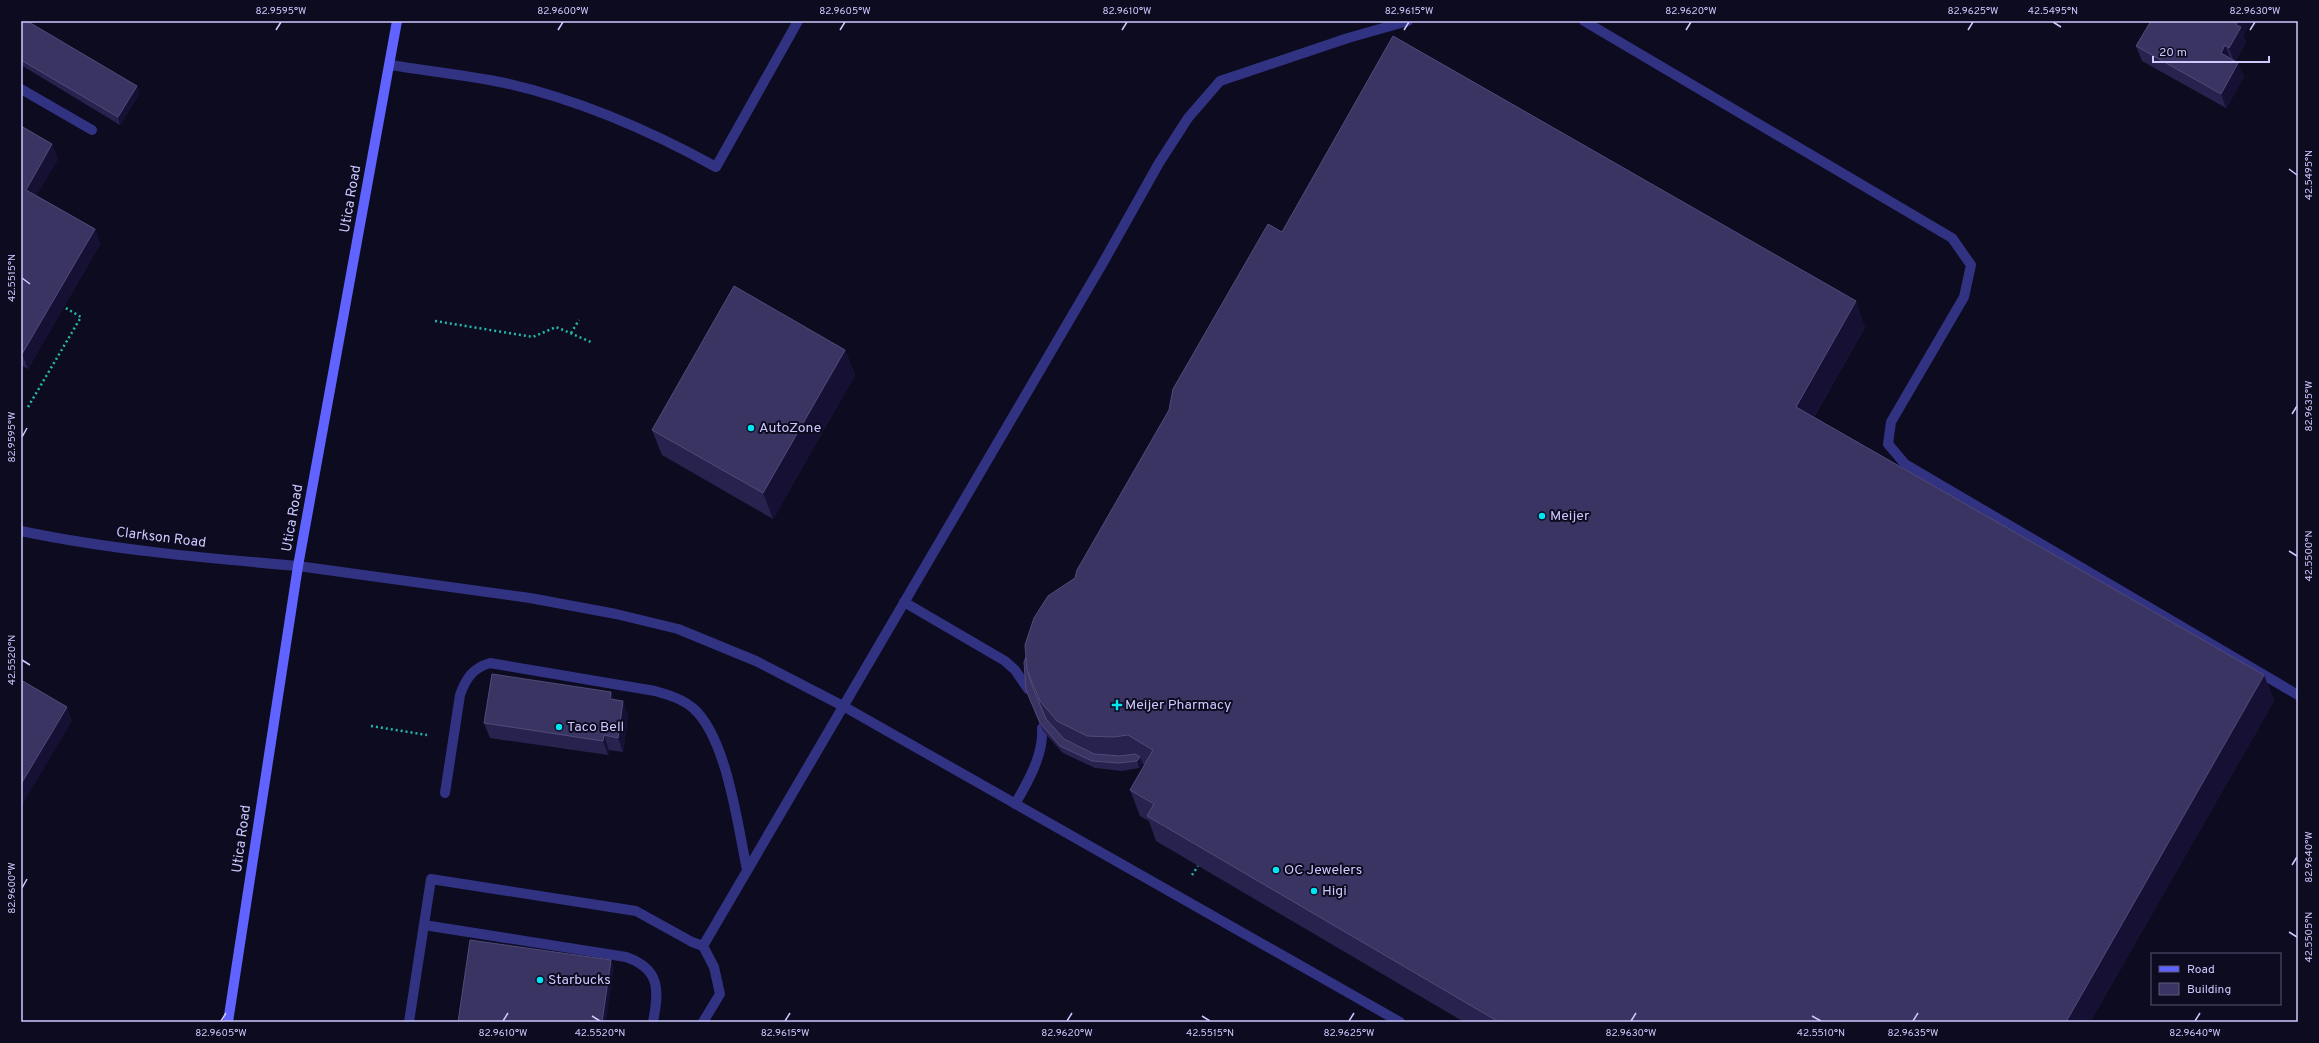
<svg xmlns="http://www.w3.org/2000/svg" width="2319" height="1043" font-family="Overpass,sans-serif">
  <style>
    .lines { fill: none; stroke-linecap: round; stroke-linejoin: round }
    .path { stroke: #24b9a9; stroke-width: 2.5; stroke-dasharray: 2 3; stroke-linecap: butt }
    .lane { stroke: #323283; stroke-width: 10 }
    .street { stroke: #323283; stroke-width: 10 }
    .secondary { stroke: #6063ff; stroke-width: 10 }
    .wall { fill: #28224f }
    .shaded-wall { fill: #161134 }
    .building { fill: #3a3462; stroke: #514b7b }
    .ticks { fill: none; stroke: #cdc9ff; stroke-width: 1.5 }
    .poi-dot { fill: #00e6f4; stroke: #0d0b20; stroke-width: 1.5 }
    .labels { text-anchor: middle; dominant-baseline: central; stroke-width: 4; stroke-linejoin: round; paint-order: stroke }
    .street-label { font-size: 14px; fill: #cdc9ff; stroke: #0d0b20 }
    .poi-label { font-size: 14px; fill: #cdc9ff; stroke: #0d0b20; text-anchor: start }
    .neatline { fill: none; stroke: #cdc9ff; stroke-width: 1.5 }
    .ticks-label { font-size: 10px; text-anchor: middle; fill: #cdc9ff }
  </style>
  <rect width="100%" height="100%" fill="#0d0b20"/>
  <g class="lines">
    <g class="path">
      <polyline points="435,321 533,337 556,327 591,342"/>
      <polyline points="571,333 579,320"/>
      <polyline points="28,407 81,317 64,307"/>
      <polyline points="371,726 427,735"/>
      <polyline points="1192,875 1198,866"/>
    </g>
    <g class="lane">
      <polyline points="1584,21 1952,238 1971,265 1964,297 1891,422 1888,444 1905,464 2298,695"/>
      <path d="M390,65c38,6 77,10 115,18 75,17 144,47 211,84l82,-146"/>
      <polyline points="21,89 92,130"/>
      <polyline points="298,566 530,598 616,614 678,629 756,661 843,706 1400,1022"/>
      <polyline points="904,602 1005,661 1015,670 1028,689"/>
      <path d="M445,793l15,-98c6,-17 13,-27 30,-32l165,28c14,4 28,8 39,18 33,30 44,118 53,161"/>
      <path d="M1015,804c13,-22 29,-50 27,-76"/>
      <path d="M424,925l202,32c35,12 33,34 27,65"/>
      <polyline points="703,946 714,967 720,994 703,1022"/>
      <polyline points="409,1022 431,879 636,911 692,942 703,946 1104,261 1159,163 1188,118 1220,81 1348,38 1408,21"/>
    </g>
    <path class="street" d="M21,531c91,19 184,27 277,35"/>
    <polyline class="secondary" points="228,1022 298,566 397,21"/>
  </g>
  <g class="wall">
    <polygon points="21,21 137,86 139,94 120,125 21,65"/>
    <polygon points="2151,21 2252,21 2243,35 2246,42 2235,61 2244,77 2226,108 2142,61 2136,46"/>
    <polygon points="21,126 58,159 36,195 95,229 100,244 28,369 21,365"/>
    <polygon points="1282,232 1865,327 1814,417 2264,675 2274,701 2090,1022 1464,1022 1156,841 1149,821 1140,816 1130,790 1145,765 1142,764 1139,768 1122,771 1095,768 1063,753 1043,731 1026,690 1075,578"/>
    <polygon points="845,350 855,375 773,519 662,455 652,430"/>
    <polygon points="611,692 614,700 628,715 623,752 609,750 608,755 490,738 484,723"/>
  </g>
  <g class="shaded-wall">
    <polygon points="2238,21 2252,21 2243,35 2246,42 2234,62 2229,48 2236,25"/>
    <polygon points="2225,45 2231,60 2221,53"/>
    <polygon points="2238,63 2244,77 2226,108 2221,94"/>
    <polygon points="137,86 139,94 120,125 118,117"/>
    <polygon points="52,144 58,159 31,204 26,190"/>
    <polygon points="95,229 100,244 28,369 22,354"/>
    <polygon points="1856,301 1865,327 1805,432 1796,407"/>
    <polygon points="845,350 855,375 773,519 763,493"/>
    <polygon points="2264,675 2274,701 2090,1022 2066,1022"/>
    <polygon points="611,692 616,706 610,699"/>
    <polygon points="623,701 628,715 623,752 618,738"/>
    <polygon points="67,707 72,721 21,807 21,784"/>
    <polygon points="604,735 609,750 608,755 603,741"/>
    <polygon points="1140,757 1143,764 1139,768 1137,761"/>
    <polygon points="611,960 614,968 606,1022 602,1022"/>
  </g>
  <g class="building">
    <polygon points="21,21 27,21 137,86 118,117 21,60"/>
    <polygon points="2151,21 2238,21 2236,25 2241,27 2229,48 2225,45 2221,53 2238,63 2221,94 2136,46"/>
    <polygon points="1393,36 1856,301 1796,407 2264,675 2066,1022 1499,1022 1147,816 1154,804 1130,790 1153,750 1128,735 1113,737 1087,736 1057,721 1040,701 1027,670 1025,645 1034,618 1048,596 1075,578 1077,570 1169,410 1173,389 1268,224 1282,232"/>
    <polygon points="21,126 52,144 26,190 95,229 22,354 21,354"/>
    <polygon points="734,286 845,350 763,493 652,430"/>
    <polygon points="1026,657 1027,670 1033,688 1046,719 1064,739 1094,754 1120,756 1135,754 1140,757 1137,761 1119,763 1092,761 1060,746 1040,723 1026,690 1024,662"/>
    <polygon points="492,674 611,692 610,699 623,701 618,738 604,735 603,741 484,723"/>
    <polygon points="21,680 67,707 21,784"/>
    <polygon points="470,940 611,960 602,1022 458,1022"/>
  </g>
  <path class="ticks" d="M2053,22l8,5M276,30l5,-8M558,30l5,-8M840,30l5,-8M1122,30l5,-8M1404,30l5,-8M1686,30l5,-8M1968,30l5,-8M2250,30l5,-8M2289,169l8,6M22,278l8,6M2292,414l5,-8M22,437l5,-9M2289,551l8,5M22,660l8,5M2292,865l5,-8M22,888l5,-9M2289,932l8,5M592,1016l8,5M1202,1016l8,5M1812,1016l9,5M221,1021l5,-8M503,1021l5,-8M785,1021l5,-8M1067,1021l5,-8M1349,1021l5,-8M1631,1021l5,-8M1913,1021l5,-8M2195,1021l5,-8"/>
  <g class="poi-dot">
    <circle cx="751" cy="428" r="4"/>
    <circle cx="1542" cy="516" r="4"/>
    <path d="M1115 699h4v4h4v4h-4v4h-4v-4h-4v-4h4z"/>
    <circle cx="559" cy="727" r="4"/>
    <circle cx="1276" cy="870" r="4"/>
    <circle cx="1314" cy="891" r="4"/>
    <circle cx="540" cy="980" r="4"/>
  </g>
  <g class="labels">
    <g class="street-label">
      <text transform="translate(351 199) rotate(-80)">Utica Road</text>
      <text transform="translate(293 518) rotate(-80)">Utica Road</text>
      <text transform="translate(161 538) rotate(7)">Clarkson Road</text>
      <text transform="translate(242 839) rotate(-82)">Utica Road</text>
    </g>
    <g class="poi-label">
      <text x="759" y="428">AutoZone</text>
      <text x="1550" y="516">Meijer</text>
      <text x="1125" y="705">Meijer Pharmacy</text>
      <text x="567" y="727">Taco Bell</text>
      <text x="1284" y="870">OC Jewelers</text>
      <text x="1322" y="891">Higi</text>
      <text x="548" y="980">Starbucks</text>
    </g>
  </g>
  <rect width="2319" height="1043" fill="none" stroke="#0d0b20" stroke-width="44"/>
  <rect x="2151" y="953" width="130" height="52" fill="#0d0b20" stroke="#5a5779"/>
  <rect x="2159" y="966" width="20" height="6" fill="#6063ff" stroke="#5a5779"/>
  <text x="2187" y="973" font-size="12" fill="#cdc9ff">Road</text>
  <rect x="2159" y="983" width="20" height="12" fill="#3a3462" stroke="#5a5779"/>
  <text x="2187" y="993" font-size="12" fill="#cdc9ff">Building</text>
  <path d="M2153 56v6h116v-6" fill="none" stroke="#cdc9ff" stroke-width="2"/>
  <text x="2159" y="56" font-size="12" fill="#cdc9ff" stroke="#0d0b20" stroke-width="3" paint-order="stroke">20 m</text>
  <rect x="22" y="22" width="2275" height="999" class="neatline"/>
  <g class="ticks-label">
    <text x="281" y="14">82.9595°W</text>
    <text x="563" y="14">82.9600°W</text>
    <text x="845" y="14">82.9605°W</text>
    <text x="1127" y="14">82.9610°W</text>
    <text x="1409" y="14">82.9615°W</text>
    <text x="1691" y="14">82.9620°W</text>
    <text x="1973" y="14">82.9625°W</text>
    <text x="2053" y="14">42.5495°N</text>
    <text x="2255" y="14">82.9630°W</text>
    <text transform="translate(2308 175) rotate(-90)" y="4">42.5495°N</text>
    <text transform="translate(11 278) rotate(-90)" y="4">42.5515°N</text>
    <text transform="translate(2308 406) rotate(-90)" y="4">82.9635°W</text>
    <text transform="translate(11 437) rotate(-90)" y="4">82.9595°W</text>
    <text transform="translate(2308 556) rotate(-90)" y="4">42.5500°N</text>
    <text transform="translate(11 660) rotate(-90)" y="4">42.5520°N</text>
    <text transform="translate(2308 857) rotate(-90)" y="4">82.9640°W</text>
    <text transform="translate(11 888) rotate(-90)" y="4">82.9600°W</text>
    <text transform="translate(2308 937) rotate(-90)" y="4">42.5505°N</text>
    <text x="221" y="1036">82.9605°W</text>
    <text x="503" y="1036">82.9610°W</text>
    <text x="600" y="1036">42.5520°N</text>
    <text x="785" y="1036">82.9615°W</text>
    <text x="1067" y="1036">82.9620°W</text>
    <text x="1210" y="1036">42.5515°N</text>
    <text x="1349" y="1036">82.9625°W</text>
    <text x="1631" y="1036">82.9630°W</text>
    <text x="1821" y="1036">42.5510°N</text>
    <text x="1913" y="1036">82.9635°W</text>
    <text x="2195" y="1036">82.9640°W</text>
  </g>
</svg>
